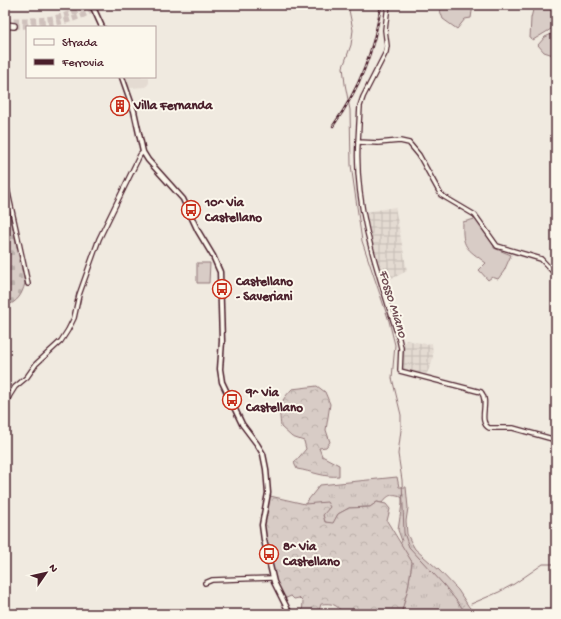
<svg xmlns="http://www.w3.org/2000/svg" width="561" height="619" font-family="'Gochi Hand',sans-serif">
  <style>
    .built { fill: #e4dbd2 }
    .industrial { fill: url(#industrial-grid) }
    .grass { fill: url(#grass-tufts); stroke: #917678 }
    .forest { fill: url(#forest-crowns); stroke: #917678 }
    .cemetery { fill: url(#cemetery-stones); stroke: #917678 }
    .garden { fill: #d8ccc6; stroke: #917678 }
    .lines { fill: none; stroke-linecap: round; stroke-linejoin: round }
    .stream { stroke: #8c6f72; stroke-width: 1 }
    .trunk-tunnel { stroke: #cfc1bc; stroke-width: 5.5; stroke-dasharray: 5.5 3; stroke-linecap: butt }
    .minor-casing { stroke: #4a1f2b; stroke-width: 6 }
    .tertiary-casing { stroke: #4a1f2b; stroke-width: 7 }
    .trunk-casing { stroke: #4a1f2b; stroke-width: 8 }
    .minor { stroke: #fbf7ec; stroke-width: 3.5 }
    .tertiary { stroke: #fbf7ec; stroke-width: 4 }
    .trunk { stroke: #fbf7ec; stroke-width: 5.5 }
    .rail-casing { stroke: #4a1f2b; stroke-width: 2.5 }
    .rail { stroke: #fbf7ec; stroke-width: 1; stroke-dasharray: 3; stroke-linecap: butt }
    .labels { text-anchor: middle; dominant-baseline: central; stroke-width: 4; stroke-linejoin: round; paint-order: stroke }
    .poi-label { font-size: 13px; font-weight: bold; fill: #4a1f2b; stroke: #fbf7ec; text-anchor: start }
    .water-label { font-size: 14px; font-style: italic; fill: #704e55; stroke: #fbf7ec }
  </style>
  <defs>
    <pattern id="industrial-grid" width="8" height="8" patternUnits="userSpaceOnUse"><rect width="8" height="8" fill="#e4dbd2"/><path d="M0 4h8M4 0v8" fill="none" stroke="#c5bcb4"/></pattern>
    <pattern id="grass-tufts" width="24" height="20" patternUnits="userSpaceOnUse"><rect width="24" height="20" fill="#d8ccc6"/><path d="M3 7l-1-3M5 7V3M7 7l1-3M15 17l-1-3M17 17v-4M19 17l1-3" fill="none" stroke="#bbafaa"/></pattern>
    <pattern id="forest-crowns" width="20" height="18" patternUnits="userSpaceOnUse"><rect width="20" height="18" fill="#d8ccc6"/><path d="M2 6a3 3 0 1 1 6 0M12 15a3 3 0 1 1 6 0" fill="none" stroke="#bbafaa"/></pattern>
    <pattern id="cemetery-stones" width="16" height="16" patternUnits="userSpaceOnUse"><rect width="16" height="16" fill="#d8ccc6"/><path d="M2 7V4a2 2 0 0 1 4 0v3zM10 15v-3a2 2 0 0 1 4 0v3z" fill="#bbafaa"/></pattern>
  </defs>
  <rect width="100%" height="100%" fill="#f0eae0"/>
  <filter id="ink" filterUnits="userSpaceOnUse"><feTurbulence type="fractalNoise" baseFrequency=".025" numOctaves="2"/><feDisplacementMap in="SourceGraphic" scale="8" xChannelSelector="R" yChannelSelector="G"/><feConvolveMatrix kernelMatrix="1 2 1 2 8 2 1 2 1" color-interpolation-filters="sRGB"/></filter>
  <g filter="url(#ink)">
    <polygon class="built" points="124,77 149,77 149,83 146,87 129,88"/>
    <g class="industrial">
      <polygon points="395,207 407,271 393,278 383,280 370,239 366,212"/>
      <polygon points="406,340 426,344 432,343 433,357 431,365 426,375 422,372 418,374 405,370 402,368 403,345"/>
    </g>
    <path class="grass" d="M397,477l2,10h7l2,21 -2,13 1,13 4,8 4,7 24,21 19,20 11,17 7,7h-75l7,-26 4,-26 -12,-18 2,-3 -4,-11 4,-26v-6c-8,-7 -15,-2 -20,5l-5,-1 -7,5 -21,1 -11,6 -5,10 -8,-2 -2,-7 -18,-11 15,-19z"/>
    <g class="forest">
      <path d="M317,386l8,6 5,12 -4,26 4,12 -4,5 -7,1 3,8 17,9v11c-14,2 -28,-5 -42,-7l-3,-6 12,-14 -2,-8 -12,-4 -11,-10c-2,-20 -3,-23 11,-38z"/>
      <path d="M270,496l35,8 22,-2 3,5 -7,8 2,7 8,1 5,-9 11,-6 21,-1 7,-5 9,2 4,5 -3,12 25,41 -4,26 -7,26h-58c-6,-10 -11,-11 -22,-10l-3,10h-16l1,-12 -4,-4 -5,1 -3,-3 -7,3c-6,-12 -11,-23 -12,-37 -1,-6 -1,-14 -6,-18l-2,-19z"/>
    </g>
    <path class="cemetery" d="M5,193l20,90c-3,12 -8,20 -20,23z"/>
    <g class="garden">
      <polygon points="438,5 473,5 471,18 465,19 457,29 443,19"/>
      <polygon points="546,5 556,5 556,26 533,40 530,38 531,18 534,6 545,8"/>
      <polygon points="556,32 556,56 544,52 538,45 545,37"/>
      <path d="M475,219h1l18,27v2l17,7 -7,16 -6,8 -6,-2 -4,3 -9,-10 7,-7c-20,-15 -24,-15 -23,-41z"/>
      <polygon points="197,263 210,263 209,283 197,283"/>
    </g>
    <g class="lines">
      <g class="stream">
        <polyline points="348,5 353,30 351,45 343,67 345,84 350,110 351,165 362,241 389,321 395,345 392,378 401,415 401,430 398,454 402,480 404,533 409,547 444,585 467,614"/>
        <polyline points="471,604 499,592 514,584 543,564 556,564"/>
      </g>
      <g class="trunk-tunnel">
        <path d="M5,20c34,1 54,1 85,-15"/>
        <path d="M14,26c34,0 59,-3 88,-21"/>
      </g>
      <defs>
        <g id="minor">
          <polyline points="388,5 385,30 387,46 386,52 363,97 360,106 358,142 378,143 400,141 409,143 419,155 441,195 475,215 497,246 541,259 556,275"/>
          <path d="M358,142c-4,68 21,133 41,197l2,9 -1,23 81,21c9,10 -4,29 8,36h24l43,12"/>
          <polyline points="5,179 28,284"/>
          <polyline points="5,405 10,395 15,387 27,377 36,364 61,341 68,330 74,318 79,295 99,239 140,155 143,152"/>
          <polyline points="205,583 212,580 272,578"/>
        </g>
        <g id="tertiary">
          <polyline points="92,5 102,27"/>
          <polyline points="122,77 134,111 143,152 148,160 183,199 198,231 213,256 220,272 222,341 220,369 222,382 242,424 257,444 263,454 266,469 268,493 262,525 264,540 274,582 290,614"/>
        </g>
        <polyline id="trunk" points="5,25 14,26"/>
      </defs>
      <use href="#minor" class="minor-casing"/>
      <use href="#tertiary" class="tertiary-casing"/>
      <use href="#trunk" class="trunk-casing"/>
      <use href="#minor" class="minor"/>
      <use href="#tertiary" class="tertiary"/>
      <use href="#trunk" class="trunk"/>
      <defs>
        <path id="rail" d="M333,126c27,-38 41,-75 48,-121"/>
      </defs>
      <use href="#rail" class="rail-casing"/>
      <use href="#rail" class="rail"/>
    </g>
  </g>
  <defs>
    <symbol id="building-ring" viewBox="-11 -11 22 22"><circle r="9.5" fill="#fbf7ec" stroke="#c8321e" stroke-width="1.5"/><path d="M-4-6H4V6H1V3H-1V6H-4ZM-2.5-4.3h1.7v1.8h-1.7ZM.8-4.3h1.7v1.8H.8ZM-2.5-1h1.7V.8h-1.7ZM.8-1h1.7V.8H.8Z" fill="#c8321e"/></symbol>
    <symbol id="bus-ring" viewBox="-11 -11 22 22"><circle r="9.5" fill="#fbf7ec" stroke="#c8321e" stroke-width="1.5"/><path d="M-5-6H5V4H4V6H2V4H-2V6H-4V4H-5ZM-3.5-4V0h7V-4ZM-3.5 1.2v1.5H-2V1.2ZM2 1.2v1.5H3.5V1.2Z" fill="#c8321e"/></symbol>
  </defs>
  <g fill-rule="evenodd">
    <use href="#building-ring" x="109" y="95" width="22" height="22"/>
    <use href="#bus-ring" x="180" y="199" width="22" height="22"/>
    <use href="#bus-ring" x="211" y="278" width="22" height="22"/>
    <use href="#bus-ring" x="221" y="389" width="22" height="22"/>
    <use href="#bus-ring" x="258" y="543" width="22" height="22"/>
  </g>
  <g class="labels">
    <g class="poi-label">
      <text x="134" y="106">Villa Fernanda</text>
      <text x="205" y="203">10^ Via<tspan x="205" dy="15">Castellano</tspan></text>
      <text x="236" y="282">Castellano<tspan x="236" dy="15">- Saveriani</tspan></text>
      <text x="246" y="393">9^ Via<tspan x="246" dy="15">Castellano</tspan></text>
      <text x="283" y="547">8^ Via<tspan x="283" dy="15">Castellano</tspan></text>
    </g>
    <g class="water-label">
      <text transform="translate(392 304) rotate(73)">Fosso Miano</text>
    </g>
  </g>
  <rect width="561" height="619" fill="none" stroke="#fbf7ec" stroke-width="20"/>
  <rect x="10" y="10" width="541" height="599" fill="none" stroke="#4a1f2b" stroke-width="1.5" filter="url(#ink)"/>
  <rect x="26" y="26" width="130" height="52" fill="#fbf7ec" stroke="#b4a19f"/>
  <rect x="34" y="39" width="20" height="6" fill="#fbf7ec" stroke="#b4a19f"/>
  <text x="62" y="46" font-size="12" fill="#4a1f2b">Strada</text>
  <rect x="34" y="59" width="20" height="6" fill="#4a1f2b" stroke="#b4a19f"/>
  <text x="62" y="66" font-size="12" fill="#4a1f2b">Ferrovia</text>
  <g transform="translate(46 573) rotate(56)" stroke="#fbf7ec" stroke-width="3" paint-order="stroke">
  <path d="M0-3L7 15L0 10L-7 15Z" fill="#4a1f2b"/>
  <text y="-6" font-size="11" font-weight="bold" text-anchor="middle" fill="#4a1f2b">N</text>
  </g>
</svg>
